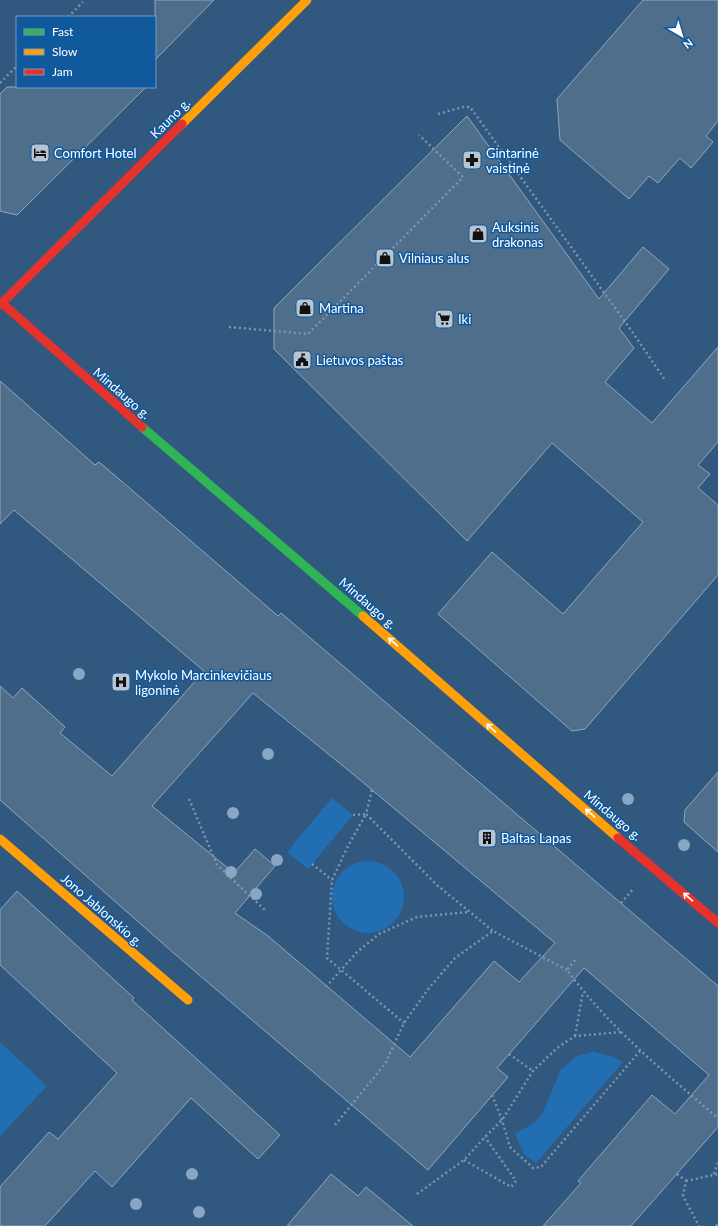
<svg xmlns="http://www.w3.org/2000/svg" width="718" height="1226" font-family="Lato,sans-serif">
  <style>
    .green { fill: #226eb2 }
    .building { fill: #4f6e8c; stroke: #91a7bc; fill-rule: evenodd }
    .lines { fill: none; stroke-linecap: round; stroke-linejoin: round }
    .path { stroke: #7c95ae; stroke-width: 2.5; stroke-dasharray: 2 3; stroke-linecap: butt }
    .fast { stroke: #30b455; stroke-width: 9 }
    .slow { stroke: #ff9f0a; stroke-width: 9 }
    .jam { stroke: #e5322d; stroke-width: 9 }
    .tree { fill: #88a7c4 }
    .oneway { stroke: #fff }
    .labels { text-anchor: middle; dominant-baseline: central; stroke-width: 3; stroke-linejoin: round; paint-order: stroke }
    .street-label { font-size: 13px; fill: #fff; stroke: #11599d }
    .poi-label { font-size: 13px; fill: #fff; stroke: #11599d; text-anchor: start }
  </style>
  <rect width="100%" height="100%" fill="#31587e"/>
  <g class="green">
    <polygon points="332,798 353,815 308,869 287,852"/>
    <circle cx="368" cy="897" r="36"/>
    <polygon points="0,1042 47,1086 0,1136"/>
    <polygon points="593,1052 611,1056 623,1062 536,1163 524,1154 515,1134 534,1123 543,1113 560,1071 576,1056"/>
  </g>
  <g class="building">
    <polygon points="155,0 214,0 155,60"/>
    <polygon points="643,0 718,0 718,121 706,136 713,142 691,168 680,158 658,183 649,176 629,199 560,140 557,99"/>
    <polygon points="7,87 146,87 17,215 0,211 0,94"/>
    <polygon points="467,116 599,299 643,247 669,269 619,328 634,348 605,382 652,423 718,347 718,442 698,465 710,474 698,488 718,505 718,575 585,729 572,731 438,614 492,552 563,614 643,522 552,443 467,541 274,349 274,308"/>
    <path d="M0,381l95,84 4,-3 20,17 159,137 3,-3 437,373v141l-87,99h-88l38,-43 -3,-2 74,-86 23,19 34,-39 -125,-107 -87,100 11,9 -80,93 -251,-214 -177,-156v-114l13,12 9,-10 43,39 -5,6 52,43 92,-105 -190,-161 -14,14zM253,693l100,81 202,169 -36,39 -25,-21 -84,96 -142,-121 -33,-23 40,-47 -20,-17 -21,24 -82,-67z"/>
    <polygon points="718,772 718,852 684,822 685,810"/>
    <polygon points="17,891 134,998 132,1000 280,1135 258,1159 191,1098 112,1187 95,1171 45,1226 0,1226 0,1187 49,1132 58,1139 117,1073 0,965 0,910"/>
    <polygon points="331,1174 358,1196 366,1187 413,1226 287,1226"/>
  </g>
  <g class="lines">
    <g class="path">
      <polyline points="68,17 83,2"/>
      <polyline points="0,83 17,66"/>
      <polyline points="438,114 463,107 470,107 631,330 665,380"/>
      <polyline points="229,327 308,334 463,177 419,135"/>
      <polyline points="372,790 366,814 437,885 493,931"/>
      <polyline points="189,799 217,865 265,910"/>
      <polyline points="353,815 366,814 348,846 332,880 327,958 404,1023"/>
      <polyline points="312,864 332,880"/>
      <polyline points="621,903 634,888"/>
      <path d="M575,960l-8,10c42,57 97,102 151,148"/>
      <polyline points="326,987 357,952 379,934 417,917 469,912"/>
      <polyline points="575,1036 583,992"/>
      <polyline points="509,1054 533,1071"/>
      <polyline points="492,1095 502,1120 510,1147 533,1168 541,1167 640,1051"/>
      <polyline points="335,1125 385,1064 404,1023 429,988 455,958 493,931 567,970"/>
      <polyline points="464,1160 511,1187 516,1181 485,1137"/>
      <polyline points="677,1174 686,1181 683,1196 699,1226"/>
      <polyline points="714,1174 718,1162"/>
      <polyline points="686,1181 718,1174"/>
      <polyline points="417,1194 464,1160 485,1137 502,1120 533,1071 557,1048 575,1036 622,1032"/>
      <polyline points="716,1226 718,1223"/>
    </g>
    <polyline class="fast" points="142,427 363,616"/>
    <g class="slow">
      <polyline points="182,124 307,0"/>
      <polyline points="363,616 618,838"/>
      <polyline points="0,839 188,1000"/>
    </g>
    <g class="jam">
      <polyline points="2,303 142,427"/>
      <polyline points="0,305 182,124"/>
      <polyline points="618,838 718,923"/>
    </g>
  </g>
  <g class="tree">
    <circle cx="79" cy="674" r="6"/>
    <circle cx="268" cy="754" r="6"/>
    <circle cx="628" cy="799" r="6"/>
    <circle cx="233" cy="813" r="6"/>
    <circle cx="684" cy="845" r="6"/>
    <circle cx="277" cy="860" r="6"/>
    <circle cx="231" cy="872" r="6"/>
    <circle cx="256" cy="894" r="6"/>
    <circle cx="192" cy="1174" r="6"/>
    <circle cx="136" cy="1204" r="6"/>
    <circle cx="199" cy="1212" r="6"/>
  </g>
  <defs><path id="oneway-shaft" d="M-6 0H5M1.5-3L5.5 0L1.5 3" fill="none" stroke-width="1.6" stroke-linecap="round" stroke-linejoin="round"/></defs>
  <g class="oneway">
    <use href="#oneway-shaft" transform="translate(393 642) rotate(-139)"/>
    <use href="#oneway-shaft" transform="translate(491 728) rotate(-139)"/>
    <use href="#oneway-shaft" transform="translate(590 813) rotate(-139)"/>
    <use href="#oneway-shaft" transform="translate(688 897) rotate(-139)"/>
  </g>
  <defs>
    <symbol id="hotel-square" viewBox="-11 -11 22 22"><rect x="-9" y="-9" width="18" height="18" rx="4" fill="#b7c5d2" stroke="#11599d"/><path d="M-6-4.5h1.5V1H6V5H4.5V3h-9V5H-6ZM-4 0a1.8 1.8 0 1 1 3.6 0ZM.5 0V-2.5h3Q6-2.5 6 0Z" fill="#111"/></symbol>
    <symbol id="pharmacy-square" viewBox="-11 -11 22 22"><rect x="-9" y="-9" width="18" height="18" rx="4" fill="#b7c5d2" stroke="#11599d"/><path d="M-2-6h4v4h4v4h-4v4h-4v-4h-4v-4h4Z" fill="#111"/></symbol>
    <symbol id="shop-square" viewBox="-11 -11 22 22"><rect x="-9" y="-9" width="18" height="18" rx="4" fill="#b7c5d2" stroke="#11599d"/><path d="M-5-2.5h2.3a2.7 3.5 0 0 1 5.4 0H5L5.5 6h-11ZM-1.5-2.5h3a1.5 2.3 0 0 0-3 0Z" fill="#111"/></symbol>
    <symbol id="supermarket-square" viewBox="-11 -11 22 22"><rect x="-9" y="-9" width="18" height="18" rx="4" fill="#b7c5d2" stroke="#11599d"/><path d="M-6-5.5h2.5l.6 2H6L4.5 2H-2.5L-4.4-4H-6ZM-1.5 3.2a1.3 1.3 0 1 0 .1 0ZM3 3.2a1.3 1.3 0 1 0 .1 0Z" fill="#111"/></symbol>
    <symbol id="civic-square" viewBox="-11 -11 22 22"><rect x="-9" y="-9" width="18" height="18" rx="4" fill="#b7c5d2" stroke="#11599d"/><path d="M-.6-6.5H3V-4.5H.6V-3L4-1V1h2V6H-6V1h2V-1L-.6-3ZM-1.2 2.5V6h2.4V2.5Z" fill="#111"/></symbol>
    <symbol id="hospital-square" viewBox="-11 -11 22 22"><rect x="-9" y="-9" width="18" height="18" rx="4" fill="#b7c5d2" stroke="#11599d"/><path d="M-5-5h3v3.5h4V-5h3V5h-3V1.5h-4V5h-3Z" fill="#111"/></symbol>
    <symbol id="building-square" viewBox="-11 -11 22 22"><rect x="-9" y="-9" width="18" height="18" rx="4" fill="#b7c5d2" stroke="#11599d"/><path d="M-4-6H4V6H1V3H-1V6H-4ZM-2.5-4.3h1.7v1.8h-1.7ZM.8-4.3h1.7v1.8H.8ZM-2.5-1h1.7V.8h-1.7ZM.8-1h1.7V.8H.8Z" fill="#111"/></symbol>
  </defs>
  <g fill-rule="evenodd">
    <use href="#hotel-square" x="29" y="142" width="22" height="22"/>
    <use href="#pharmacy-square" x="461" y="149" width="22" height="22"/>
    <use href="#shop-square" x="467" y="223" width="22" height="22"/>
    <use href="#shop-square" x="374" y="247" width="22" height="22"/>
    <use href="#shop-square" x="294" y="297" width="22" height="22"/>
    <use href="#supermarket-square" x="433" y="308" width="22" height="22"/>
    <use href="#civic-square" x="291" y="349" width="22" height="22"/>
    <use href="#hospital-square" x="110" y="671" width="22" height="22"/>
    <use href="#building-square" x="476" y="827" width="22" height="22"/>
  </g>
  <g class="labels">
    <g class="street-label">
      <text transform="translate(170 118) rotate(-45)">Kauno g.</text>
      <text transform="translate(122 393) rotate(41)">Mindaugo g.</text>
      <text transform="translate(368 603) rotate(41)">Mindaugo g.</text>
      <text transform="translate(613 815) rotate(40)">Mindaugo g.</text>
      <text transform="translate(102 910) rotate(41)">Jono Jablonskio g.</text>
    </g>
    <g class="poi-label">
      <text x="54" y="153">Comfort Hotel</text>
      <text x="486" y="153">Gintarinė<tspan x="486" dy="15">vaistinė</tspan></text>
      <text x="492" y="227">Auksinis<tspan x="492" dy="15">drakonas</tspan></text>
      <text x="399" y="258">Vilniaus alus</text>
      <text x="319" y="308">Martina</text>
      <text x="458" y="319">Iki</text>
      <text x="316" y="360">Lietuvos paštas</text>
      <text x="135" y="675">Mykolo Marcinkevičiaus<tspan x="135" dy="15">ligoninė</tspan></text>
      <text x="501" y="838">Baltas Lapas</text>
    </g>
  </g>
  <rect x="16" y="16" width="140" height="72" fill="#11599d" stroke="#709bc4"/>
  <rect x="24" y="29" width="20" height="6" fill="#30b455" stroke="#709bc4"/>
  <text x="52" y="36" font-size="12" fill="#ffffff">Fast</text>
  <rect x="24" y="49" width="20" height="6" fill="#ff9f0a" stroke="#709bc4"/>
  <text x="52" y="56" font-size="12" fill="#ffffff">Slow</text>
  <rect x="24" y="69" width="20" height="6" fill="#e5322d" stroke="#709bc4"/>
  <text x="52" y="76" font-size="12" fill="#ffffff">Jam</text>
  <g transform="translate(682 36) rotate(142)" stroke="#11599d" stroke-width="3" paint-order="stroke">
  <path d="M0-3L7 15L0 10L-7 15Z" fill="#ffffff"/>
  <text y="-6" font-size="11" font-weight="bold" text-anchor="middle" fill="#ffffff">N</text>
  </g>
</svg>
